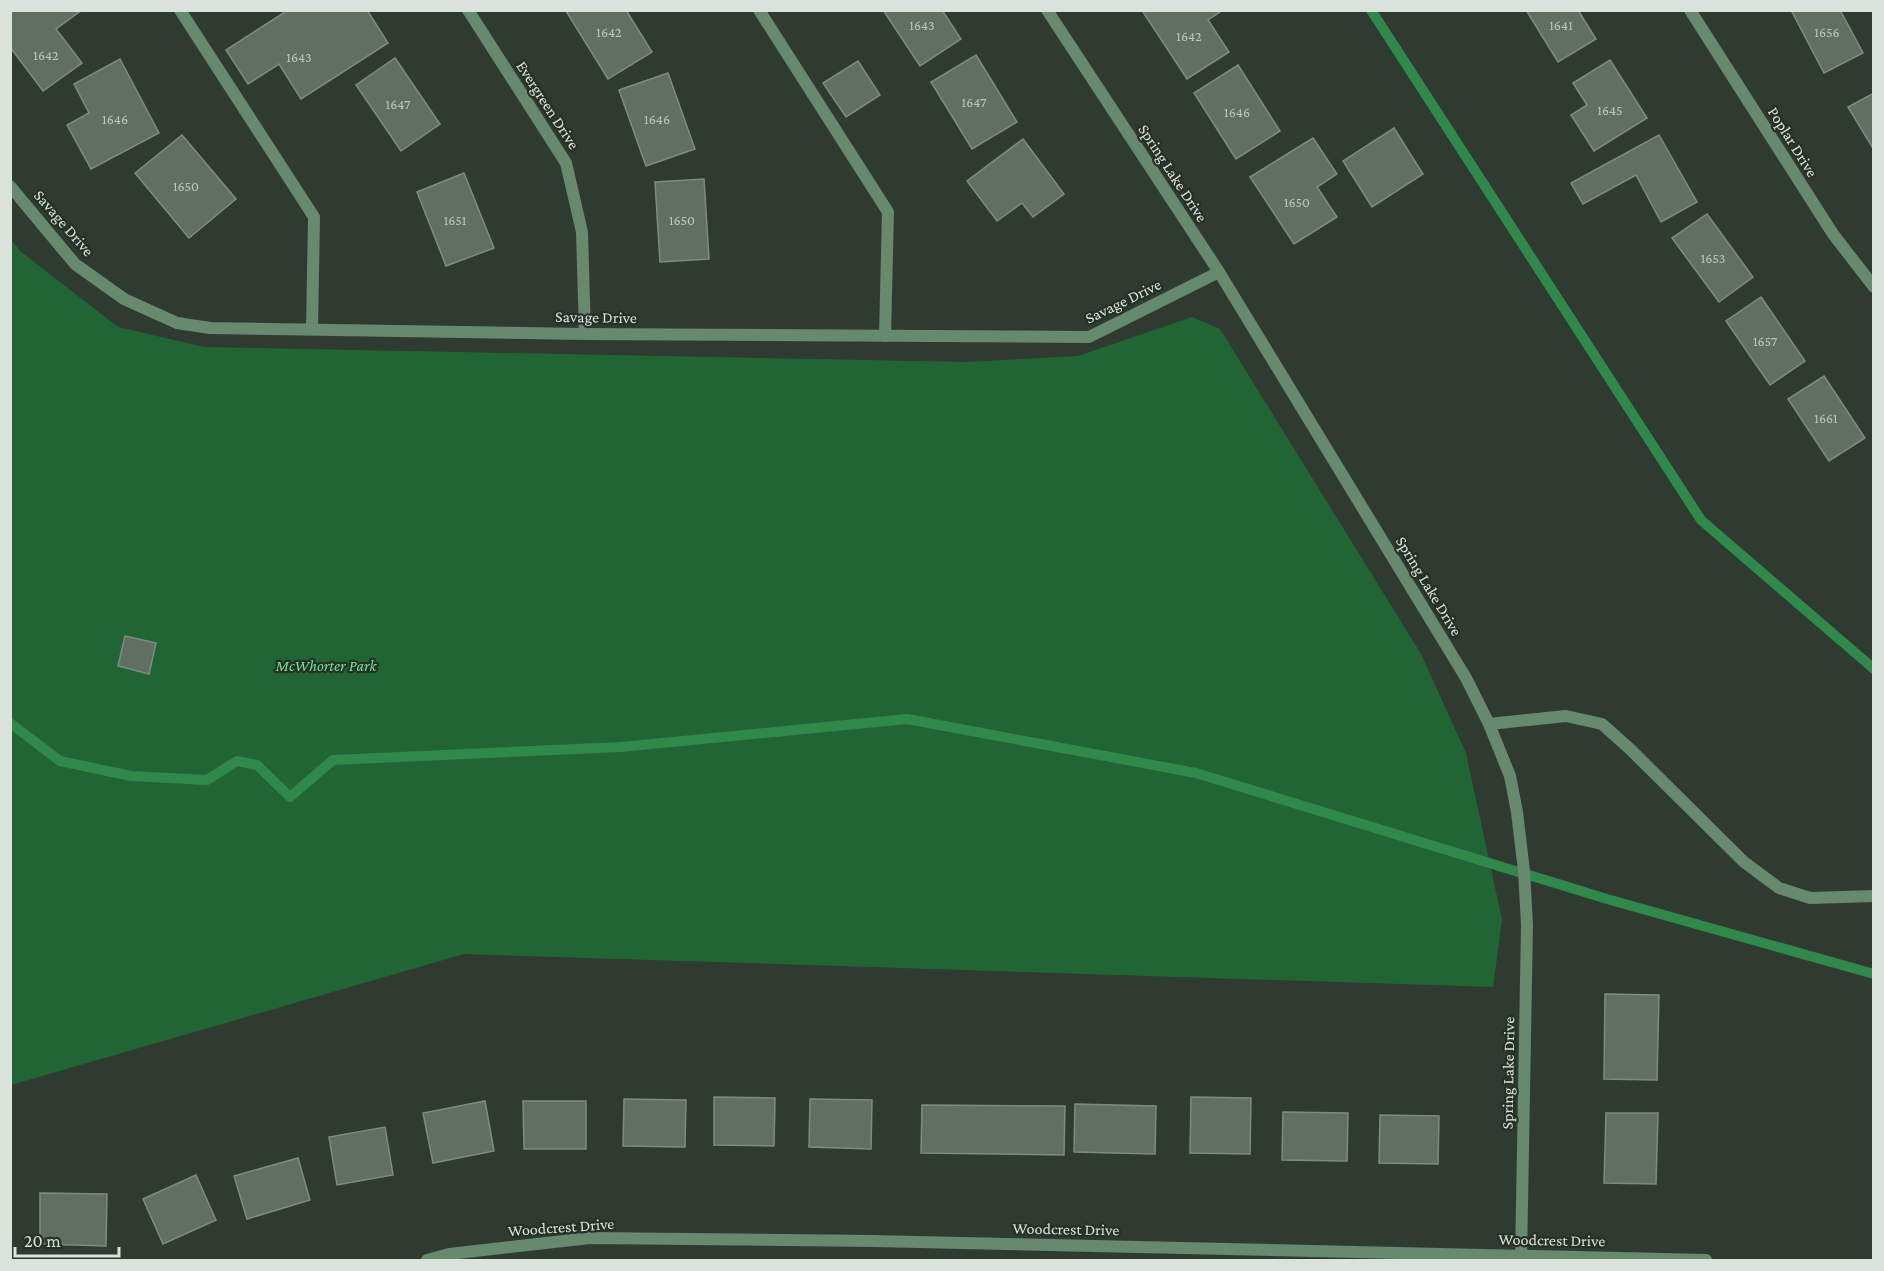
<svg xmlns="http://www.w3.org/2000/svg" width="1884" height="1271" font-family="'Crimson Pro',serif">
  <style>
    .green { fill: #216535 }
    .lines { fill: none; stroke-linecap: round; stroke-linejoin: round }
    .stream { stroke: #30884a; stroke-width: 10 }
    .building { fill: #616f63; stroke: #7d8c80; stroke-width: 1.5 }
    .service { stroke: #67896d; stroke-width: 12 }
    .minor { stroke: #67896d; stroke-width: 12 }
    .labels { text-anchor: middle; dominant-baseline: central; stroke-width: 4.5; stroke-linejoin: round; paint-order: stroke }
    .number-label { font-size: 14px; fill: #bcc5bd }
    .street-label { font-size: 16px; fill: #dae2db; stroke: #253127 }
    .park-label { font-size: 16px; font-style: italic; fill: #72e28e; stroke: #253127 }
  </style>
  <rect width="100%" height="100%" fill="#2f3b31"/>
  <polygon class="green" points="10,238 20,251 118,327 204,347 966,362 1078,356 1192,317 1220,329 1421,654 1466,753 1502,920 1493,987 464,954 11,1085"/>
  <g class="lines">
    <g class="stream">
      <polyline points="1371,10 1701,520 1874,669"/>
      <polyline points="10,723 60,761 131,776 207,780 237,761 257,765 290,797 333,760 621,747 907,719 1196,773 1607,899 1874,974"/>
    </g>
  </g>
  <g class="building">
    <polygon points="15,10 82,10 56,29 82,63 43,91 10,47 10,14"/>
    <polygon points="288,10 367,10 388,43 301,99 279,64 248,84 226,50"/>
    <polygon points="568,10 626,10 652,52 608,79 566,11"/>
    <polygon points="883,10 942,10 961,39 920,66"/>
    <polygon points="1146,10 1223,10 1208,20 1229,52 1187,79 1143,12"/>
    <polygon points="1526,10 1578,10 1596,39 1558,62"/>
    <polygon points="1791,10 1840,10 1863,53 1824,73"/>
    <polygon points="976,55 1017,122 972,149 931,82"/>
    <polygon points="395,58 440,124 401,151 356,85"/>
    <polygon points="120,59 159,133 91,169 67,125 89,113 74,84"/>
    <polygon points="1610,60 1647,118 1594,151 1571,115 1587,105 1573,83"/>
    <polygon points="858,61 880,95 846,117 823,83"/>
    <polygon points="1238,65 1280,131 1236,159 1194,93"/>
    <polygon points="668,73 695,149 646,166 619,90"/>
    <polygon points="1874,93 1874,150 1848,107"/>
    <polygon points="1394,128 1423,174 1372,207 1343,161"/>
    <polygon points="182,135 236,199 189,238 135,173"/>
    <polygon points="1659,135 1697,202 1661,222 1636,175 1583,204 1571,183"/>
    <polygon points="1313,138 1337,174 1317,187 1337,217 1294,244 1250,177"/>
    <polygon points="1023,139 1064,194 1033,217 1022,203 997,221 967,181"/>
    <polygon points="464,173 494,248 446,266 417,192"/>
    <polygon points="704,179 709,259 660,262 655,182"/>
    <polygon points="1707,214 1753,277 1719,302 1672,238"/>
    <polygon points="1761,297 1805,361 1770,385 1726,321"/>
    <polygon points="1824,376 1865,438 1829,461 1788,399"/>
    <polygon points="125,636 156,643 149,674 118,666"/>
    <polygon points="1605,994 1659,995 1657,1080 1604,1079"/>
    <polygon points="714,1097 775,1098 774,1146 714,1145"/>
    <polygon points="1191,1097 1251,1098 1250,1154 1190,1153"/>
    <polygon points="624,1099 686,1100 685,1147 623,1146"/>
    <polygon points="810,1099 872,1100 871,1149 809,1147"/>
    <polygon points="485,1101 494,1151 433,1163 423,1113"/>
    <polygon points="523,1101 586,1101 586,1149 524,1149"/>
    <polygon points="1075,1104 1156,1106 1155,1154 1074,1152"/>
    <polygon points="922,1105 1065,1106 1064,1155 921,1153"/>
    <polygon points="1283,1112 1348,1113 1347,1161 1282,1160"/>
    <polygon points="1606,1113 1658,1113 1656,1184 1604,1183"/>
    <polygon points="1380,1115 1439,1116 1438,1164 1379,1163"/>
    <polygon points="385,1127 393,1175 337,1185 329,1137"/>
    <polygon points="298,1158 310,1200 247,1219 234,1176"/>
    <polygon points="196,1175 216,1220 163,1244 143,1199"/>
    <polygon points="40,1193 107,1194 106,1246 40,1244"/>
  </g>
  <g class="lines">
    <g class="service">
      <polyline points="180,10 314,217 312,329"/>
      <polyline points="759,10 888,212 885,336"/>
      <polyline points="1489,724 1566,716 1602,724 1630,749 1744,862 1779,888 1810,898 1874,896"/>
    </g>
    <g class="minor">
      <polyline points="468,10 566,163 582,232 585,334"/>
      <polyline points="1047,10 1219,272 1466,678 1489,724 1510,776 1517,812 1524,871 1527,925 1521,1260"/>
      <polyline points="1690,10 1833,234 1874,287"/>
      <polyline points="10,186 75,264 124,299 177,323 210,328 585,334 1089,337 1219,272"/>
      <polyline points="427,1260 449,1254 590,1238 874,1241 1706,1260"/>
    </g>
  </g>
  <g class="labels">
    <g class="number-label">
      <text x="922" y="25">1643</text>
      <text x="1561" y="25">1641</text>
      <text x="609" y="32">1642</text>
      <text x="1827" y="32">1656</text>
      <text x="1189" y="36">1642</text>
      <text x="46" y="55">1642</text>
      <text x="299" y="57">1643</text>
      <text x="974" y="102">1647</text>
      <text x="398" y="104">1647</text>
      <text x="1610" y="110">1645</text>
      <text x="1237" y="112">1646</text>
      <text x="115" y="119">1646</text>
      <text x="657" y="119">1646</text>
      <text x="186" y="186">1650</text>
      <text x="1297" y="202">1650</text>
      <text x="455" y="220">1651</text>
      <text x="682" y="220">1650</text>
      <text x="1713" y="258">1653</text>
      <text x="1765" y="341">1657</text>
      <text x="1826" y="418">1661</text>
    </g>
    <g class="street-label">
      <text transform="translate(548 105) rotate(57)">Evergreen Drive</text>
      <text transform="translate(1793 142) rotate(58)">Poplar Drive</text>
      <text transform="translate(1173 173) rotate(57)">Spring Lake Drive</text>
      <text transform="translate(64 223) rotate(49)">Savage Drive</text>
      <text transform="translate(1123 301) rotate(-26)">Savage Drive</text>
      <text transform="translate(596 317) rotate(1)">Savage Drive</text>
      <text transform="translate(1429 586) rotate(59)">Spring Lake Drive</text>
      <text transform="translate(1508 1073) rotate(-89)">Spring Lake Drive</text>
      <text transform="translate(561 1227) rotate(-4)">Woodcrest Drive</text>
      <text transform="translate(1066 1229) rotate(1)">Woodcrest Drive</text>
      <text transform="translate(1552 1240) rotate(1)">Woodcrest Drive</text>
    </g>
    <g class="park-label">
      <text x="326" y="665">McWhorter Park</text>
    </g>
  </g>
  <rect width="1884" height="1271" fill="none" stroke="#dae2db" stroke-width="24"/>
  <path d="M15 1247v9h104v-9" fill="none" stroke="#dae2db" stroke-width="3"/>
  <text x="24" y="1247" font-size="18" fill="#dae2db" stroke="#253127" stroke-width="4.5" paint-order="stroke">20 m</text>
</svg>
